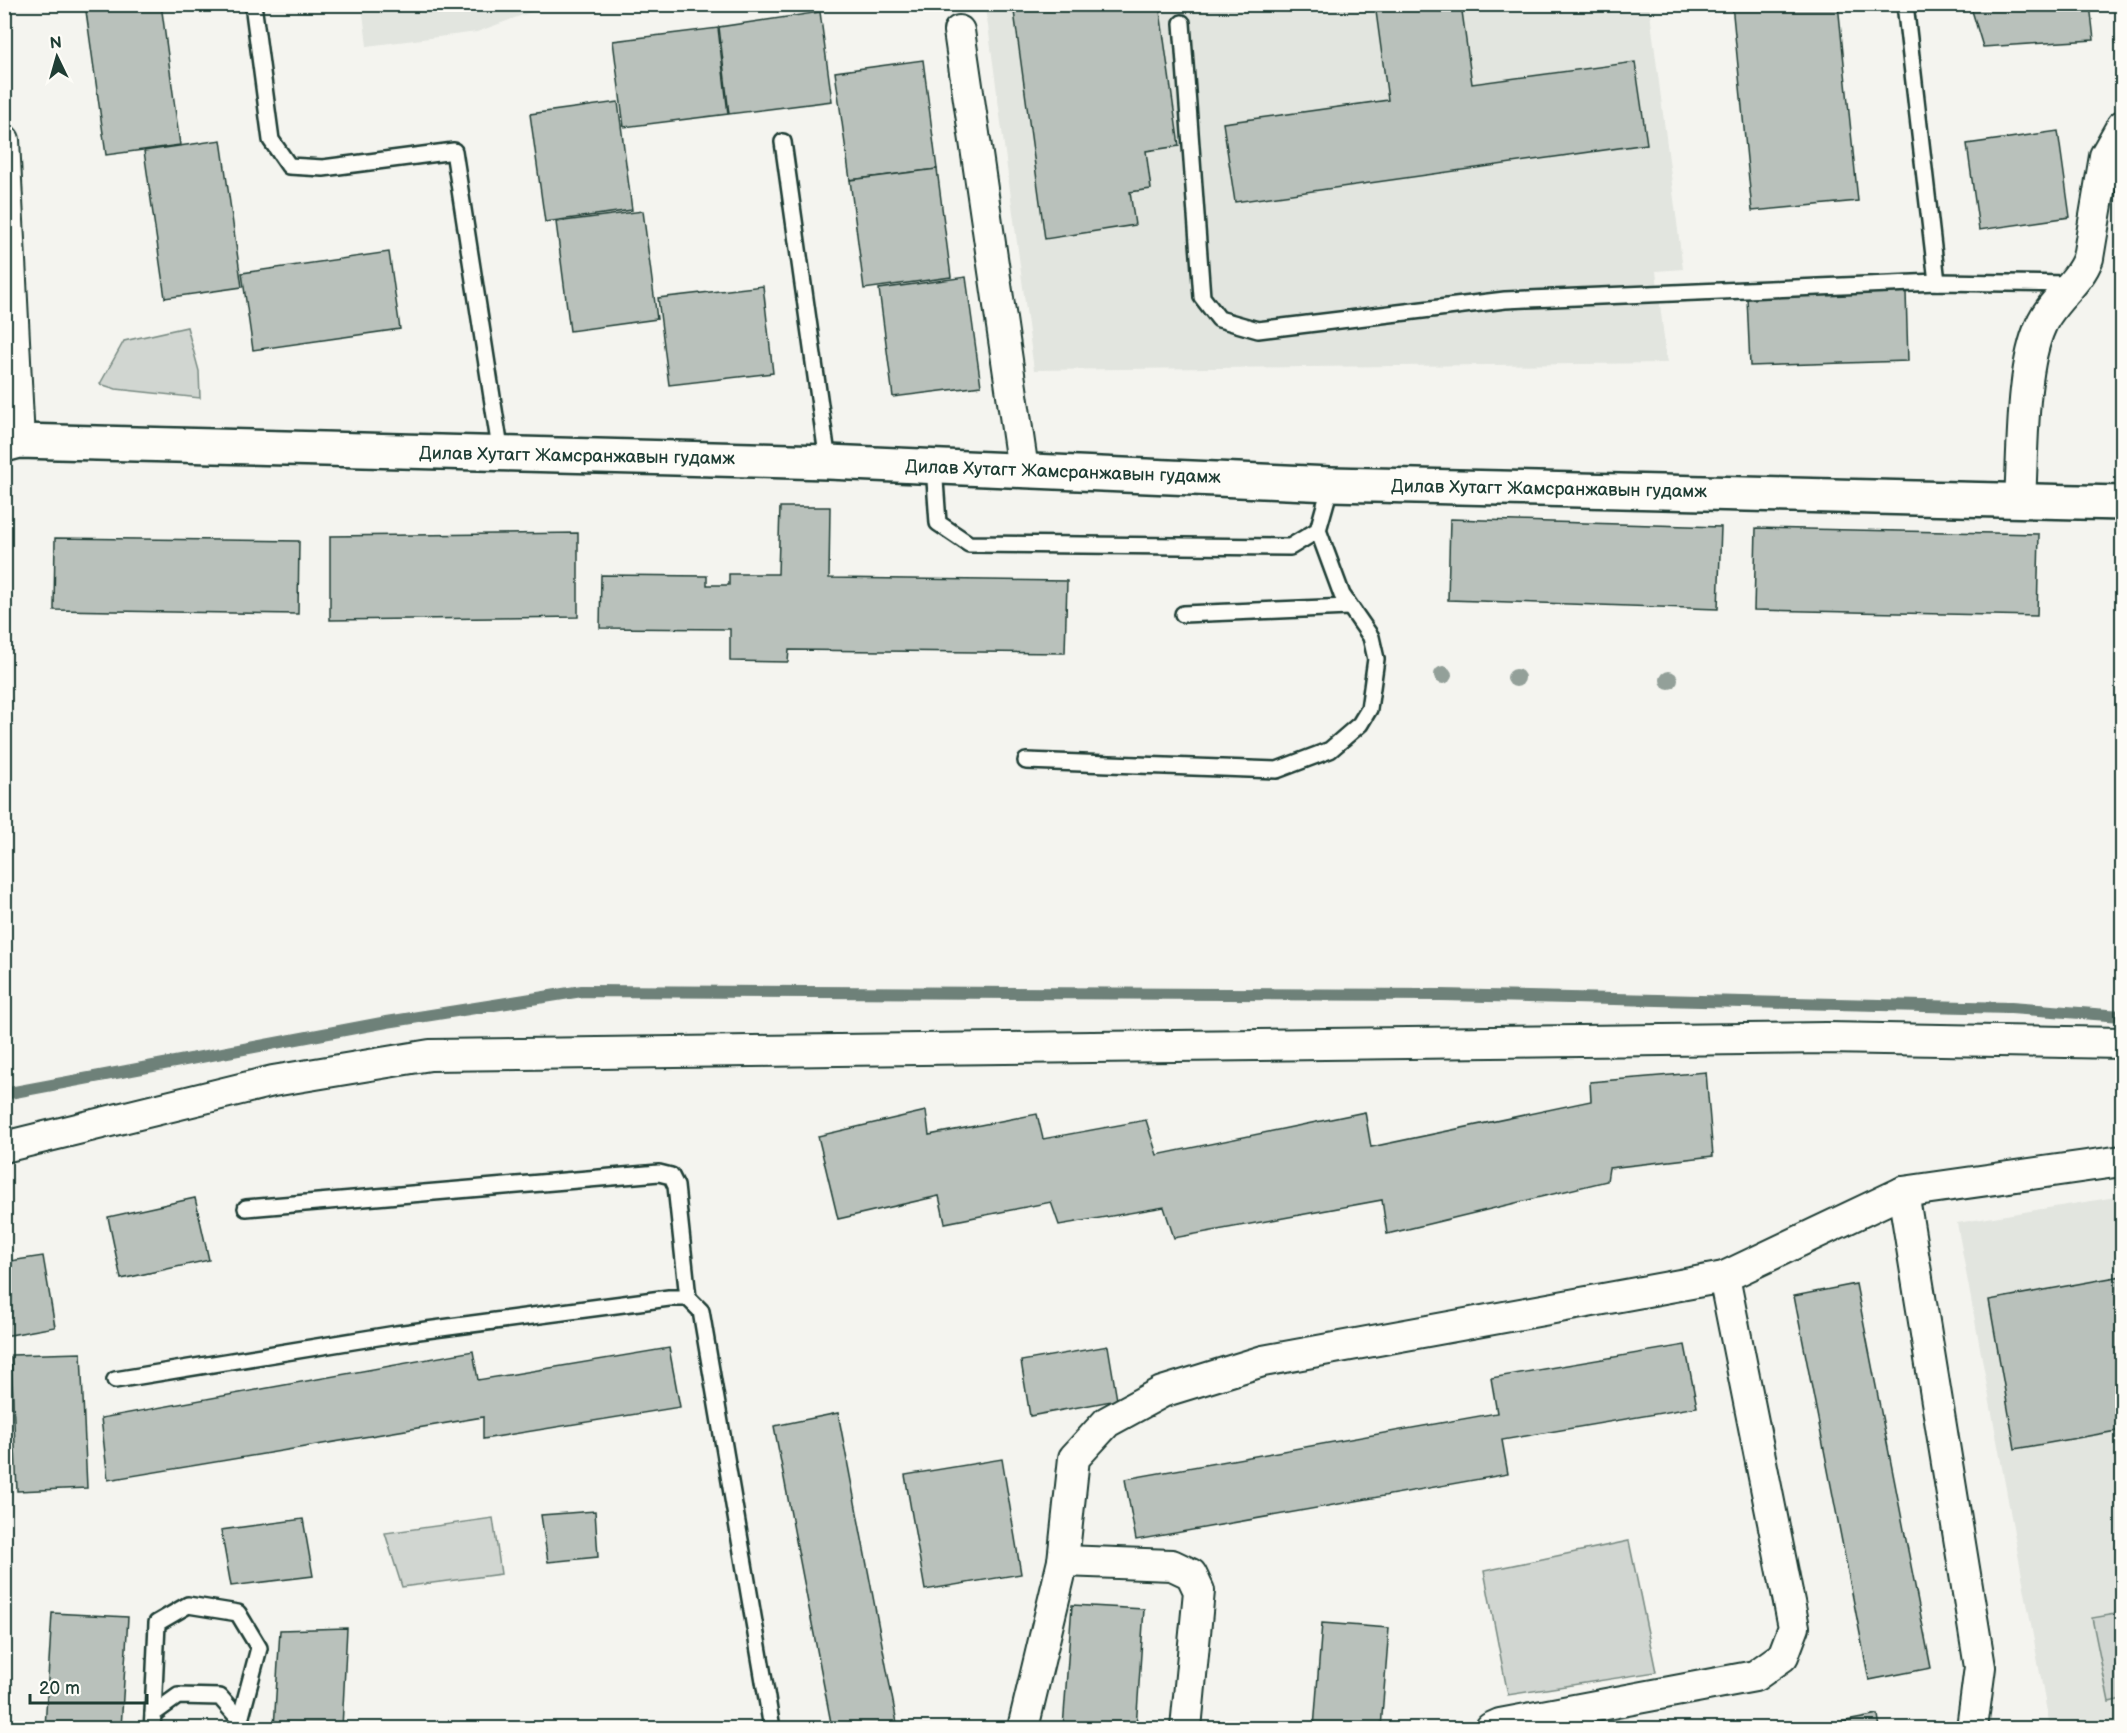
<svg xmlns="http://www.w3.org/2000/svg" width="2127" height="1733" font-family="'Balsamiq Sans',sans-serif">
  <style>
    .built { fill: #e2e5df }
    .green { fill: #d1d6d1; stroke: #788a82; stroke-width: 1.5 }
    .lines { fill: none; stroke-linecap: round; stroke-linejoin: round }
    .stream { stroke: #6e8179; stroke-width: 12 }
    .building { fill: #b9c1bb; stroke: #1f3d34; stroke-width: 1.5 }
    .lane-casing { stroke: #1f3d34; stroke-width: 20 }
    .street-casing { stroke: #1f3d34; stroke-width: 34 }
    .secondary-casing { stroke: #1f3d34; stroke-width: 38 }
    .lane { stroke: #fdfcf7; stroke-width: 15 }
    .street { stroke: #fdfcf7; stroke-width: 30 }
    .secondary { stroke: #fdfcf7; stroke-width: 33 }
    .tree { fill: #93a099 }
    .labels { text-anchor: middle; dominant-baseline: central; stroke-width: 5; stroke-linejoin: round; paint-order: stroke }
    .street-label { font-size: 18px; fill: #1f3d34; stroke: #fdfcf7 }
  </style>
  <rect width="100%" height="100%" fill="#f4f4ef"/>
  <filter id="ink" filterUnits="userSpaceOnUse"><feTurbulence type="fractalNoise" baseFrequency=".0167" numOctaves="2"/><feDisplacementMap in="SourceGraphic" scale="12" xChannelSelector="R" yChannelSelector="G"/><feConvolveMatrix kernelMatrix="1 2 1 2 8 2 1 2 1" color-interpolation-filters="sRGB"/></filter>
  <g filter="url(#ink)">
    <g class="built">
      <polygon points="362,5 362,4 550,5 477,32 367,46"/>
      <polygon points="983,5 1649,5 1683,269 1656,271 1667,363 1034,370 987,18"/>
      <polygon points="2122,1196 2122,1728 2050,1728 1957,1223"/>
    </g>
    <g class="green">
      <polygon points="187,327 199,371 200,398 116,389 100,384 124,341"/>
      <polygon points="493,1518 501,1574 402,1587 385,1533"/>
      <polygon points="1629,1541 1656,1672 1508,1695 1484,1571"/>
      <polygon points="2122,1613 2122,1699 2109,1702 2092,1618"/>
    </g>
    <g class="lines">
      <polyline class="stream" points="4,1094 387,1022 582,991 1441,995 2011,1008 2122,1016"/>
    </g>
    <g class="building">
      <polygon points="85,4 161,4 180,145 106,155"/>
      <polygon points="1013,4 1159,4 1179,146 1146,151 1151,189 1130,192 1135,225 1045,239"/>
      <polygon points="1375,4 1461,4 1472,84 1635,62 1647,144 1235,202 1223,123 1388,100"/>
      <polygon points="1732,4 1838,4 1858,201 1752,211"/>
      <polygon points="1970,4 2090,4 2094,40 1983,47"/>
      <polygon points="820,12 832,101 729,114 719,27"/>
      <polygon points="718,28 728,114 624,127 613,41"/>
      <polygon points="923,60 937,169 850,180 835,72"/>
      <polygon points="618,102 632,210 545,222 530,114"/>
      <polygon points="2058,131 2070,217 1979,230 1967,144"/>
      <polygon points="221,140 242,287 165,298 144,151"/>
      <polygon points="937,169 951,277 864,289 850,180"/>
      <polygon points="643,211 657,319 570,331 556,222"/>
      <polygon points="389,252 400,329 253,350 242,273"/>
      <polygon points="966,277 981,386 893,397 879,289"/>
      <polygon points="763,286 773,373 669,385 658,298"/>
      <polygon points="1906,292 1908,361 1750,366 1747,297"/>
      <polygon points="780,507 830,507 829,578 1067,581 1065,653 789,650 788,662 730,661 730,629 600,628 601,575 707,576 707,585 729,585 729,574 778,574"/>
      <polygon points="1450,519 1721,527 1718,609 1448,600"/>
      <polygon points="1756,528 2039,534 2037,616 1754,610"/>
      <polygon points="578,533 578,617 330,620 330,536"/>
      <polygon points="55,538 299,541 298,614 54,610"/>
      <polygon points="1706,1072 1713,1156 1609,1168 1607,1181 1387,1234 1382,1200 1174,1238 1164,1207 1059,1225 1051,1202 945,1223 939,1196 838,1219 818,1136 926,1111 929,1135 1037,1114 1043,1139 1146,1120 1157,1155 1365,1112 1371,1147 1591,1101 1590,1082"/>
      <polygon points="195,1198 209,1260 121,1279 108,1217"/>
      <polygon points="43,1256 55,1327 4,1336 4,1262"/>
      <polygon points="2122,1276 2122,1430 2015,1449 1989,1300"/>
      <polygon points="1856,1284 1931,1668 1869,1680 1794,1296"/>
      <polygon points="1685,1345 1697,1407 1502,1440 1508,1474 1136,1540 1125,1479 1497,1413 1491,1378"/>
      <polygon points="1108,1346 1117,1400 1030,1416 1021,1361"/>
      <polygon points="669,1348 680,1407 483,1439 483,1417 108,1480 101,1418 473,1351 478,1380"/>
      <polygon points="81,1353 87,1488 17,1491 11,1355"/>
      <polygon points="838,1413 898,1728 832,1728 774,1426"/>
      <polygon points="1002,1459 1021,1574 925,1590 905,1475"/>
      <polygon points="595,1511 598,1557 548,1562 541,1515"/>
      <polygon points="303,1519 313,1576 231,1586 221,1530"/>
      <polygon points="1072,1605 1144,1609 1136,1728 1063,1728"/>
      <polygon points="52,1613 128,1617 121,1728 45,1728"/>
      <polygon points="1322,1623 1389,1628 1381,1728 1314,1728"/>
      <polygon points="347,1628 342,1728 274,1728 280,1630"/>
      <polygon points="1878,1715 1880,1728 1810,1728"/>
    </g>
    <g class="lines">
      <defs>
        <g id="lane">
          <polyline points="253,4 271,140 289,166 323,168 454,151 501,455"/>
          <polyline points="1905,4 1937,282"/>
          <polyline points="1182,23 1202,297 1219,319 1258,330 1505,300 1937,282 2070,284"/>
          <polyline points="783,142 828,462"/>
          <polyline points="934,466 938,523 969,544 1290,547 1318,530 1331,484"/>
          <polyline points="1183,614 1349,607"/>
          <polyline points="1026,761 1277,770 1330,750 1360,724 1369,709 1376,659 1371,637 1342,595 1318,530"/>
          <polyline points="246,1208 659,1173 671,1176 676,1186 688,1298"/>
          <polyline points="115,1380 396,1334 669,1298 688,1298 701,1311 772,1728"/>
          <polyline points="153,1714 157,1623 188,1605 238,1613 259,1648 240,1720"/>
          <polyline points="152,1728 153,1714 178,1696 220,1697 240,1720 240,1725"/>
        </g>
        <g id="street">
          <polyline points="959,31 1023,470"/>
          <polyline points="4,140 19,441"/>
          <path d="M2020,501c3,-50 1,-133 21,-176 11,-25 38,-42 47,-67l17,-102 17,-30"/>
          <polyline points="4,1147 273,1081 430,1055 1826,1038 2122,1043"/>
          <polyline points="1903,1192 1980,1667 1972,1728"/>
          <polyline points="1063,1561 1172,1565 1191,1574 1199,1591 1186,1728"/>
          <polyline points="1023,1728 1063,1561 1074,1458 1107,1422 1162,1392 1263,1361 1724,1277 1903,1192 2122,1161"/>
          <polyline points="1491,1728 1500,1724 1755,1676 1783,1656 1794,1627 1724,1277"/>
        </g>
        <polyline id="secondary" points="4,445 19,441 828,462 1331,484 2122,503"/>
      </defs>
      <use href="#lane" class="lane-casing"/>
      <use href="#street" class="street-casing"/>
      <use href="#secondary" class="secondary-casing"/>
      <use href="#lane" class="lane"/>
      <use href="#street" class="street"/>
      <use href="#secondary" class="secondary"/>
    </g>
    <g class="tree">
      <circle cx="1443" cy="675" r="9"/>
      <circle cx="1516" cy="678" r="9"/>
      <circle cx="1669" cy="680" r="9"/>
    </g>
  </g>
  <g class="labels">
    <g class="street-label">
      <text transform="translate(577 456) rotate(1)">Дилав Хутагт Жамсранжавын гудамж</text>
      <text transform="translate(1063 472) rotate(2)">Дилав Хутагт Жамсранжавын гудамж</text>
      <text transform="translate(1549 489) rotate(1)">Дилав Хутагт Жамсранжавын гудамж</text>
    </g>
  </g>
  <rect width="2127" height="1733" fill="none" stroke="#fdfcf7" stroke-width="24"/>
  <rect x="12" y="12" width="2103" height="1709" fill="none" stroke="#1f3d34" stroke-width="2" filter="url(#ink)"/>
  <g transform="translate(57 57) rotate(355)" stroke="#fdfcf7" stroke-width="4.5" paint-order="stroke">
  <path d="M0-4.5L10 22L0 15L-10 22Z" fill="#1f3d34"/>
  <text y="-9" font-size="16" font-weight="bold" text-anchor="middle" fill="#1f3d34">N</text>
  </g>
  <path d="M30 1694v9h117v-9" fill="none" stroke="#1f3d34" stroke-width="3"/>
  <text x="39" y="1694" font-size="18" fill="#1f3d34" stroke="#fdfcf7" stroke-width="4.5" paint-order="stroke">20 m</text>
</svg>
